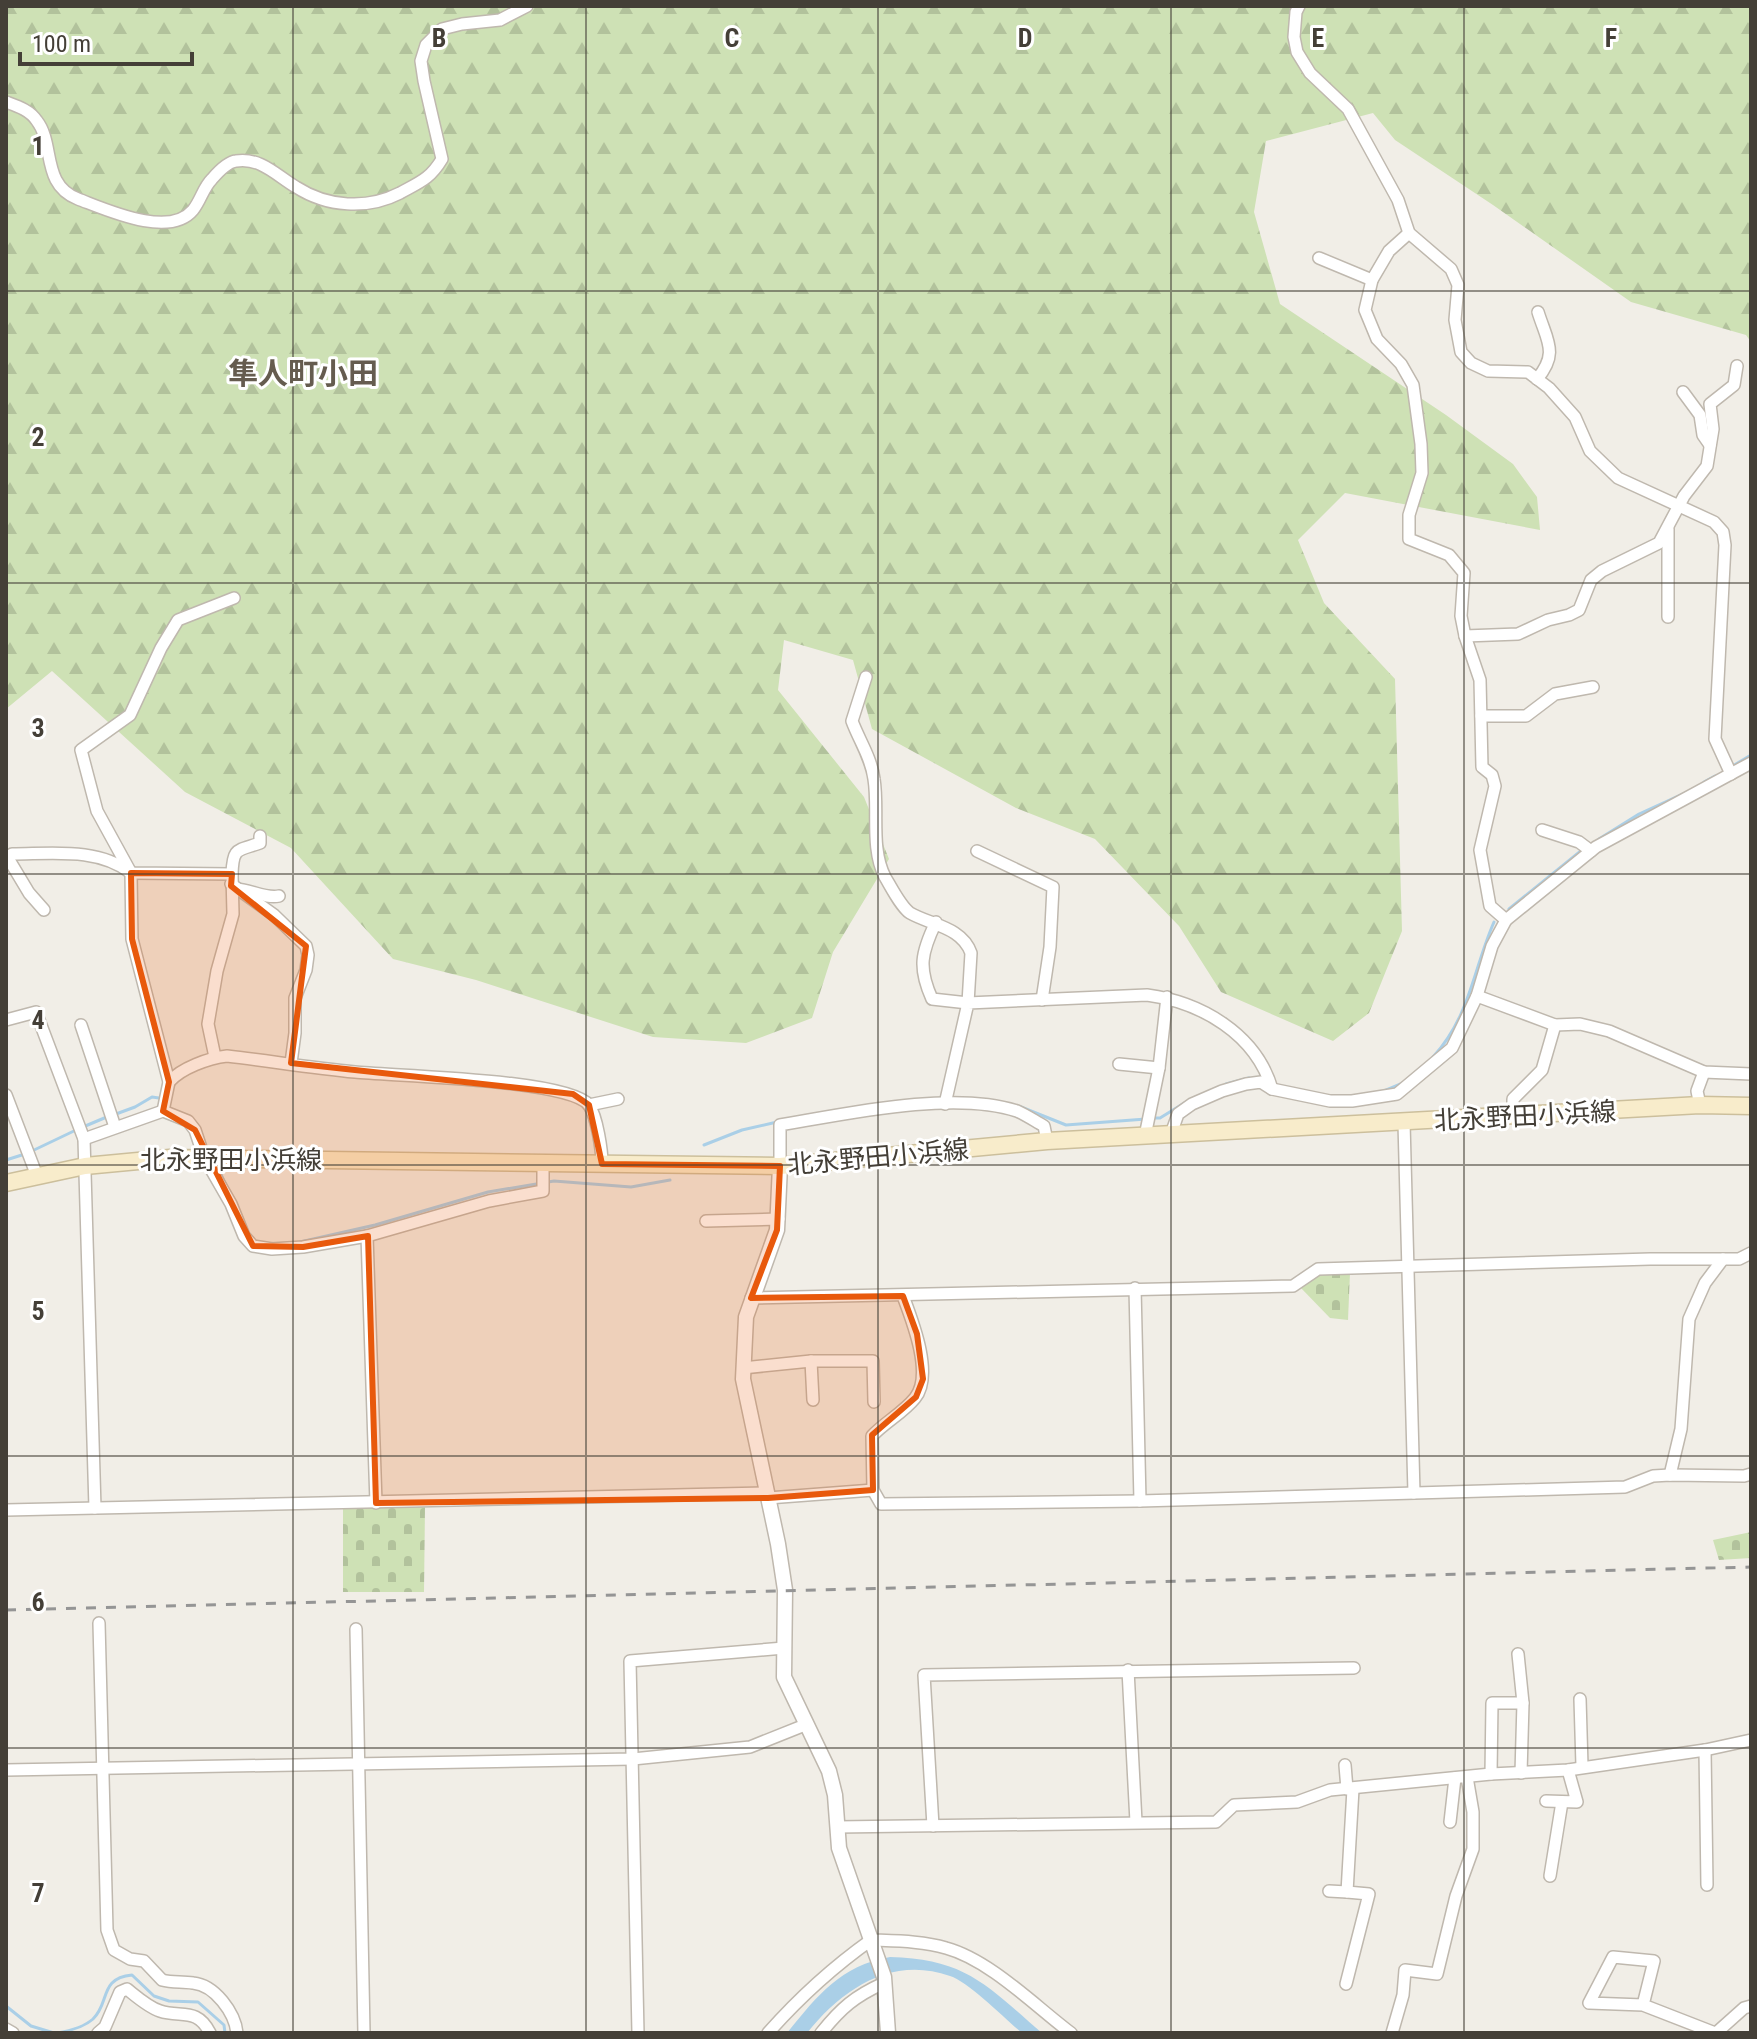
<svg xmlns="http://www.w3.org/2000/svg" width="1757" height="2039" font-family="'Roboto Condensed','Noto Sans JP',sans-serif">
  <style>
    .forest { fill: url(#forest-firs) }
    .cemetery { fill: url(#cemetery-stones) }
    .water { fill: #aacfe7 }
    .lines { fill: none; stroke-linecap: round; stroke-linejoin: round }
    .stream { stroke: #aacfe7; stroke-width: 3 }
    .minor-casing { stroke: #bfb8ae; stroke-width: 14 }
    .tertiary-casing { stroke: #bfb8ae; stroke-width: 17 }
    .secondary-casing { stroke: #ccbf9c; stroke-width: 19 }
    .minor { stroke: #fff; stroke-width: 11 }
    .tertiary { stroke: #fff; stroke-width: 14 }
    .secondary { stroke: #f8eccb; stroke-width: 16 }
    .rail { stroke: #959595; stroke-width: 3; stroke-dasharray: 10 10; stroke-linecap: butt }
    .marked { fill: #e8590c; fill-opacity: 0.2; stroke: #e8590c; stroke-width: 6; stroke-linejoin: round }
    .grid { fill: none; stroke: #443f37; stroke-width: 2; stroke-opacity: 0.55 }
    .labels { text-anchor: middle; dominant-baseline: central; stroke-width: 6; stroke-linejoin: round; paint-order: stroke }
    .street-label { font-size: 26px; fill: #443f37; stroke: #fff }
    .quarter-label { font-size: 30px; font-weight: bold; fill: #655c4f; stroke: #fff }
    .grid-label { font-size: 26px; text-anchor: middle; font-weight: bold; fill: #443f37; stroke: #fff; stroke-width: 6; stroke-linejoin: round; paint-order: stroke }
  </style>
  <defs>
    <pattern id="forest-firs" width="22" height="20" patternUnits="userSpaceOnUse" patternTransform="scale(2)"><rect width="22" height="20" fill="#cee1b5"/><path d="M5 1l3.5 6h-7zM16 11l3.5 6h-7z" fill="#b2c29c"/></pattern>
    <pattern id="cemetery-stones" width="16" height="16" patternUnits="userSpaceOnUse" patternTransform="scale(2)"><rect width="16" height="16" fill="#cee1b5"/><path d="M2 7V4a2 2 0 0 1 4 0v3zM10 15v-3a2 2 0 0 1 4 0v3z" fill="#b2c29c"/></pattern>
  </defs>
  <rect width="100%" height="100%" fill="#f1eee7"/>
  <polygon class="forest" points="6,6 1751,6 1751,342 1746,335 1631,302 1493,205 1395,140 1373,113 1266,141 1254,212 1280,304 1446,415 1513,464 1537,497 1540,530 1345,493 1298,540 1324,603 1395,679 1402,931 1369,1013 1333,1041 1221,992 1179,926 1095,839 1016,808 872,729 853,660 784,640 778,690 864,797 889,859 833,952 812,1018 746,1043 653,1037 476,980 393,959 291,848 185,792 52,671 6,709"/>
  <g class="cemetery">
    <polygon points="1320,1273 1350,1273 1348,1320 1330,1318 1299,1286"/>
    <polygon points="343,1506 425,1507 424,1592 343,1592"/>
    <polygon points="1751,1532 1751,1558 1719,1560 1713,1540"/>
  </g>
  <path class="water" d="M890,1957c77,2 97,29 152,76h-20c-17,-14 -53,-51 -72,-57 -58,-21 -108,13 -143,57h-20c31,-38 53,-67 103,-76z"/>
  <g class="lines">
    <g class="stream">
      <polyline points="1731,767 1751,755"/>
      <polyline points="1704,782 1715,776"/>
      <polyline points="1599,839 1639,814 1687,792"/>
      <polyline points="1509,909 1582,850"/>
      <path d="M1433,1057c37,-40 40,-87 61,-135"/>
      <polyline points="1226,1084 1249,1078"/>
      <polyline points="1384,1091 1403,1083"/>
      <polyline points="1021,1107 1066,1125 1146,1119"/>
      <polyline points="116,1114 135,1107 152,1097 159,1098"/>
      <polyline points="1154,1118 1160,1118 1186,1102"/>
      <polyline points="83,1127 109,1116"/>
      <polyline points="704,1145 742,1130 777,1122"/>
      <polyline points="32,1151 76,1130"/>
      <polyline points="6,1160 25,1154"/>
      <polyline points="220,1172 225,1183"/>
      <polyline points="300,1242 375,1225 488,1192 554,1181 631,1187 670,1180"/>
      <polyline points="6,2006 31,2026 54,2033"/>
      <path d="M57,2033c12,-2 26,-5 36,-14 17,-16 6,-41 39,-44l22,21 15,5 29,1 26,23 1,8"/>
    </g>
    <defs>
      <g id="minor">
        <polyline points="1299,6 1296,12 1294,37 1297,52 1310,73 1348,109 1398,200 1409,233 1451,269 1458,285 1455,320 1461,352 1471,363 1488,371 1528,372 1549,388 1575,417 1590,451 1618,478 1714,522 1723,532 1725,545 1715,739 1731,774"/>
        <path d="M6,102c11,4 24,8 31,19 18,23 4,64 41,78 27,10 91,40 115,11 8,-10 10,-22 19,-31 6,-7 15,-17 24,-18 25,-4 41,15 60,26 31,20 71,23 104,6 20,-11 30,-14 42,-34l-18,-78 -3,-20 5,-16 16,-16 20,-5 38,-4 27,-14"/>
        <polyline points="1409,233 1389,251 1372,280 1365,310 1377,339 1401,364 1413,385 1421,444 1422,473 1409,515 1409,539 1449,555 1464,573 1461,616 1465,636 1480,680 1482,767 1492,775 1495,786 1480,850 1490,906 1506,920"/>
        <polyline points="1319,258 1372,280"/>
        <path d="M1537,379c22,-26 10,-38 1,-67"/>
        <polyline points="1683,392 1700,415 1703,435 1710,445"/>
        <polyline points="1668,529 1668,617"/>
        <polyline points="1465,636 1518,634 1548,620 1569,615 1579,610 1591,580 1602,571 1659,543 1684,496 1707,466 1713,429 1710,404 1734,385 1737,366"/>
        <path d="M866,677l-14,44c7,19 19,36 22,58 5,31 -4,69 11,98 6,10 16,30 25,36 21,12 52,14 61,40l-3,50 -36,-4c-14,-31 -11,-46 4,-77"/>
        <polyline points="1481,716 1526,716 1555,694 1593,687"/>
        <polyline points="1542,830 1579,842 1591,851"/>
        <polyline points="977,851 1053,887 1050,947 1042,1000"/>
        <polyline points="8,858 29,893 44,910"/>
        <path d="M6,860l6,-6c39,0 86,-7 119,19l101,1 1,40 -16,57 -9,53 7,33"/>
        <path d="M232,874c1,-27 5,-23 28,-31v-7"/>
        <polyline points="231,884 274,915 306,946 308,955 306,970 295,998 295,1033 291,1063"/>
        <path d="M235,889c15,0 30,10 44,7"/>
        <polyline points="1477,996 1555,1025 1580,1024 1609,1031 1704,1072 1751,1074"/>
        <polyline points="6,1020 36,1012 84,1139 95,1508"/>
        <polyline points="81,1025 115,1127"/>
        <polyline points="1119,1064 1159,1068"/>
        <path d="M169,1082c12,-14 40,-24 58,-26 43,5 85,12 128,16 39,4 213,7 234,33 8,12 13,45 13,59"/>
        <polyline points="6,1095 37,1176"/>
        <path d="M945,1104l23,-101 179,-8c54,7 109,39 125,94"/>
        <polyline points="589,1105 618,1099"/>
        <polyline points="1700,1105 1697,1091 1704,1072"/>
        <polyline points="163,1111 169,1082 132,939 131,873 97,811 81,750 130,715 161,648 178,620 234,598"/>
        <polyline points="1513,1117 1513,1099 1542,1070 1555,1025"/>
        <polyline points="1404,1123 1414,1493"/>
        <polyline points="1171,1134 1178,1114 1192,1104 1222,1091 1246,1084 1261,1082 1272,1089 1330,1101 1352,1101 1397,1094 1452,1048 1477,996 1492,946 1506,920 1596,847 1751,763"/>
        <polyline points="1145,1136 1159,1068 1167,997"/>
        <polyline points="84,1139 163,1111 188,1121 195,1130 204,1157 231,1204 244,1236 253,1246 272,1249 303,1247 367,1236 489,1201 543,1191 543,1163"/>
        <path d="M780,1166v-41c65,-11 173,-35 237,-14 9,4 18,10 27,15l3,15"/>
        <polyline points="706,1221 779,1219"/>
        <polyline points="367,1236 376,1503"/>
        <polyline points="1135,1288 1140,1501"/>
        <path d="M903,1296c9,24 31,79 12,102 -12,15 -30,24 -43,38l1,54 8,14 259,-3 485,-14 28,-11 17,-1 74,1 7,-2"/>
        <polyline points="751,1298 1293,1286 1318,1269 1650,1259 1739,1259 1751,1253"/>
        <polyline points="811,1361 813,1400"/>
        <polyline points="743,1368 811,1361 873,1361 874,1402"/>
        <polyline points="1670,1475 1681,1429 1689,1319 1705,1283 1723,1259"/>
        <polyline points="768,1498 873,1490"/>
        <polyline points="6,1510 767,1493"/>
        <path d="M99,1623l8,307 7,20 16,9 14,2 18,19c11,3 20,1 31,3 22,2 42,30 44,50"/>
        <polyline points="356,1629 364,2033"/>
        <polyline points="1518,1654 1523,1703 1521,1773"/>
        <polyline points="1128,1670 1136,1822"/>
        <polyline points="1580,1699 1582,1766"/>
        <polyline points="1705,1750 1707,1885"/>
        <polyline points="1345,1765 1347,1789"/>
        <polyline points="6,1770 633,1759 750,1747 805,1725"/>
        <polyline points="1491,1774 1492,1703 1523,1703"/>
        <polyline points="1546,1801 1577,1802 1568,1770"/>
        <polyline points="1450,1822 1455,1778"/>
        <polyline points="933,1826 924,1675 1354,1668"/>
        <polyline points="837,1827 1216,1822 1234,1805 1297,1802 1330,1790 1491,1774 1568,1770 1705,1750 1751,1740"/>
        <polyline points="1550,1876 1562,1802"/>
        <polyline points="1329,1891 1347,1892"/>
        <polyline points="1346,1984 1369,1894 1347,1892 1353,1789"/>
        <polyline points="1643,2005 1654,1961 1613,1957 1589,2003 1643,2005 1715,2033"/>
        <polyline points="6,2029 13,2033"/>
        <path d="M98,2033l7,-6 15,-35 7,-3c10,8 21,18 33,22 21,7 37,-4 50,22"/>
        <polyline points="638,2033 630,1661 784,1648"/>
        <path d="M768,2033c31,-35 65,-66 103,-93 25,1 52,1 75,8 44,12 89,58 125,85"/>
        <path d="M821,2033c20,-25 34,-37 63,-50"/>
        <polyline points="1392,2033 1403,1995 1405,1970 1437,1974 1456,1896 1473,1849 1473,1812 1467,1777"/>
        <polyline points="1716,2033 1744,2008 1751,2006"/>
      </g>
      <polyline id="tertiary" points="780,1166 777,1230 746,1317 743,1379 778,1544 785,1590 784,1677 829,1771 835,1795 839,1848 884,1977 888,2033"/>
      <polyline id="secondary" points="6,1183 85,1166 170,1158 780,1166 1047,1141 1700,1105 1751,1106"/>
    </defs>
    <use href="#minor" class="minor-casing"/>
    <use href="#tertiary" class="tertiary-casing"/>
    <use href="#secondary" class="secondary-casing"/>
    <use href="#minor" class="minor"/>
    <use href="#tertiary" class="tertiary"/>
    <use href="#secondary" class="secondary"/>
    <polyline class="rail" points="6,1610 1751,1567"/>
  </g>
  <path class="marked" d="M131,873l101,1 -1,12 75,60 -15,117 282,31 16,11 13,59 178,2 -3,64 -26,68 152,-2 14,38 6,45 -7,18 -44,38 1,55 -105,8 -392,5 -8,-267 -65,11 -50,-1 -58,-116 -32,-19 6,-29 -37,-143z"/>
  <path class="grid" d="M293,6v2027M586,6v2027M878,6v2027M1171,6v2027M1464,6v2027M6,291h1745M6,583h1745M6,874h1745M6,1165h1745M6,1456h1745M6,1748h1745"/>
  <g class="labels">
    <g class="street-label">
      <text transform="translate(1525 1116) rotate(-3)">北永野田小浜線</text>
      <text transform="translate(878 1157) rotate(-5)">北永野田小浜線</text>
      <text x="231" y="1160">北永野田小浜線</text>
    </g>
    <g class="quarter-label">
      <text x="303" y="373">隼人町小田</text>
    </g>
  </g>
  <g class="grid-label">
    <text x="439" y="47">B</text>
    <text x="732" y="47">C</text>
    <text x="1025" y="47">D</text>
    <text x="1318" y="47">E</text>
    <text x="1611" y="47">F</text>
    <text x="38" y="155">1</text>
    <text x="38" y="446">2</text>
    <text x="38" y="737">3</text>
    <text x="38" y="1029">4</text>
    <text x="38" y="1320">5</text>
    <text x="38" y="1611">6</text>
    <text x="38" y="1902">7</text>
  </g>
  <rect width="1757" height="2039" fill="none" stroke="#443f37" stroke-width="16"/>
  <path d="M20 52v12h172v-12" fill="none" stroke="#443f37" stroke-width="4"/>
  <text x="32" y="52" font-size="24" fill="#443f37" stroke="#ffffff" stroke-width="6" paint-order="stroke">100 m</text>
</svg>
